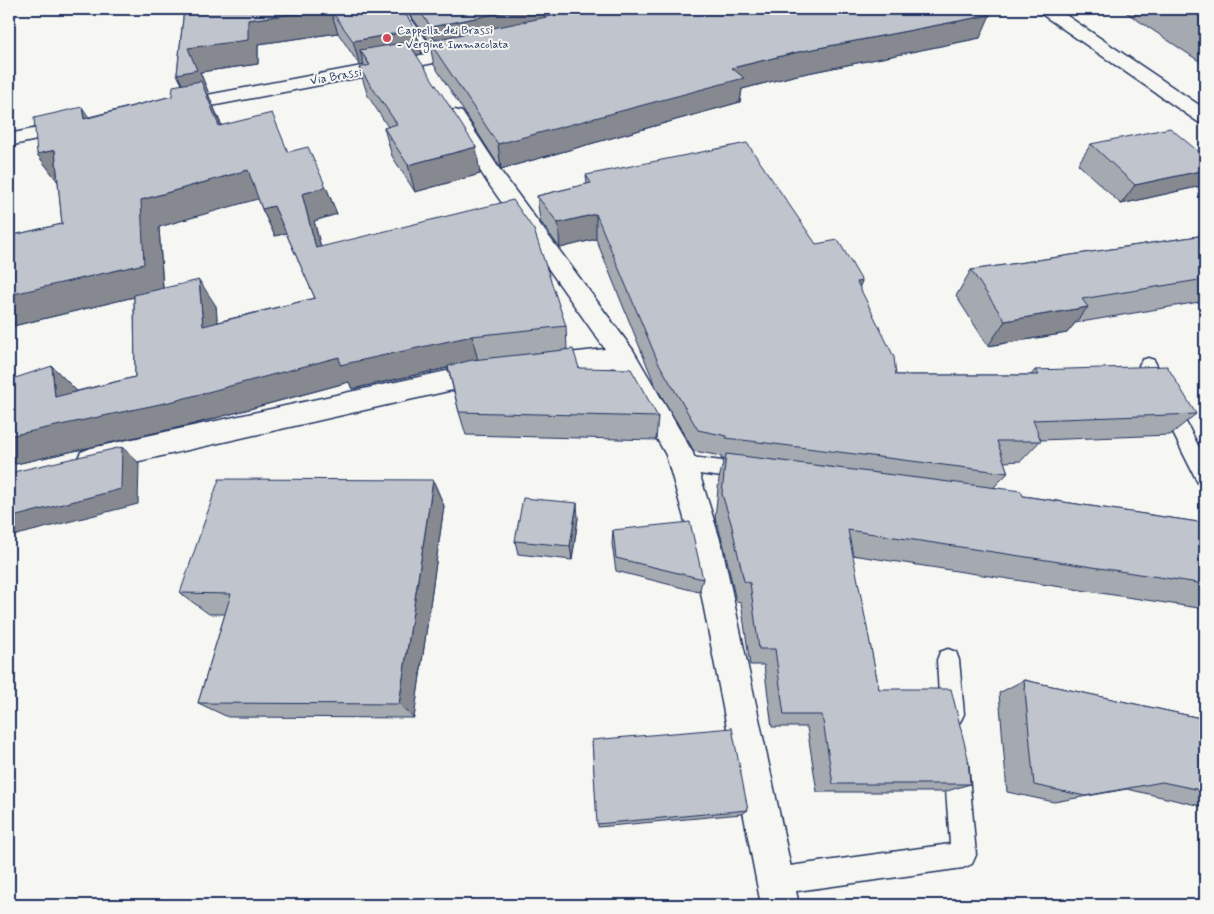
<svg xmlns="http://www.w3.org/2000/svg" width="1214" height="914" font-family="Mynerve,sans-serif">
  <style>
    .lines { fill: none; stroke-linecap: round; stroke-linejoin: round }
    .lane-casing { stroke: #1b2f5e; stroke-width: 3 }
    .street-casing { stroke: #1b2f5e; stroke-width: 3 }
    .lane { fill: #f6f6f2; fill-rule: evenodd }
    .street { fill: #f6f6f2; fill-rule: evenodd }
    .wall { fill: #a5a9b0; stroke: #1b2f5e; fill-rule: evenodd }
    .shaded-wall { fill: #868990; stroke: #1b2f5e }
    .building { fill: #c0c4cd; stroke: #1b2f5e }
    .poi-dot { fill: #d1495b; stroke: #f6f6f2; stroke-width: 2 }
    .labels { text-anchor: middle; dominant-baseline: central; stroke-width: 4; stroke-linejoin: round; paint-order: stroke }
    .far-poi-label { font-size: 12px; fill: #1b2f5e; stroke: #f6f6f2; text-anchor: start }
    .far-street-label { font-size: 12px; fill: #1b2f5e; stroke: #f6f6f2 }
  </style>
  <rect width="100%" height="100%" fill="#f6f6f2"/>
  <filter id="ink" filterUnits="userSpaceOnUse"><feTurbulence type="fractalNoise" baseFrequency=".02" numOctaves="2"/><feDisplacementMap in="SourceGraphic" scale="10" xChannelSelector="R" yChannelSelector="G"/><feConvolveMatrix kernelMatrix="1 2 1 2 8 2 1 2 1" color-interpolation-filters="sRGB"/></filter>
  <g filter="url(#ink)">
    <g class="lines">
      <defs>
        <g id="lane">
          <polygon points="393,9 404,9 439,58 437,61 429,61"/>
          <polygon points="1148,358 1154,360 1205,459 1205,485 1198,483 1139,365 1142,360"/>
          <polygon points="683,456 746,464 753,466 755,472 753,478 746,480 683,472 676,470 674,464 676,458"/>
          <polygon points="948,649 956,652 959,660 964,714 960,722 952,726 944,722 940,714 937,660 940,652"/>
          <polygon points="956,751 964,755 968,763 976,855 972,864 963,868 775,894 766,890 762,881 766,872 775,868 950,844 944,763 948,755"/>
        </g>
        <g id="street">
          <polygon points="1038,9 1057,9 1205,109 1205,124 1198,122 1040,13"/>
          <polygon points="469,46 475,47 478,51 475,55 175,113 168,111 166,107 168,103 175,101"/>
          <polygon points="455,110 462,112 502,173 633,350 693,453 722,546 799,905 761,905 692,546 666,455 617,367 541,376 532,373 528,366 532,359 541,356 605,349 488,183 445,116 448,112"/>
          <polygon points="71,121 78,123 81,127 78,131 9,146 9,134"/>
          <polygon points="488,362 497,365 501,372 497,379 488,382 91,472 81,468 77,460 81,452 91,448"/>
        </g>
      </defs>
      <use href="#lane" class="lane-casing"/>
      <use href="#street" class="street-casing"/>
      <use href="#lane" class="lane"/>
      <use href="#street" class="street"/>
    </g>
    <g class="wall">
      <path d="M184,9h218l14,21 6,24 -6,1 64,119 -65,18 -23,-36 -8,-28 4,-1 -20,-31 -9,-28 6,-1 -1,-2 -4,1 -22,-33 -80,11v20l-58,8 9,22h-1l6,14 8,18 67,26 37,35 11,27 -23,7 7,26 245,79 1,24 12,18 79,49 -2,23 -190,-5 -7,-23 -11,-44 -96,21 -3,-7 -155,42 -178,40 -7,-5 43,-93 25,25 58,-14 -1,-80 -125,30v-91l53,-12 -4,-43 -21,-27 52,-37 83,-21 10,-12 -5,-10zM258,198l4,11 13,27 11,-3 29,65 -98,24 -1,-16 -53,-18 -4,-61z"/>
      <polygon points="406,9 983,9 980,38 793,76 742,89 740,102 501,169 434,65 429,41"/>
      <polygon points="1121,9 1205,9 1205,65"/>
      <polygon points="1091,144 1201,186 1121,204 1078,164"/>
      <polygon points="586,175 816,244 862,281 859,287 896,375 1031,375 1035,370 1196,414 1170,435 1041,440 1021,461 1004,462 1008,473 994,487 1023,496 1205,523 1205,609 852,555 879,689 970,784 944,792 817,792 807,727 772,727 764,665 750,665 741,602 736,601 724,546 715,518 719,479 724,459 721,459 721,456 694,451 655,385 596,239 560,248 540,221 537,196 587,184"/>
      <polygon points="1205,235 1205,301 1075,323 1067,333 988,346 956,296 971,270"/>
      <polygon points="433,480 444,506 414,718 228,717 198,703 225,614 209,614 180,593"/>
      <polygon points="578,518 572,560 518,554 515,541"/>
      <polygon points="613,530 703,579 699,592 616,571 612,544"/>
      <polygon points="1024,680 1205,719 1205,807 1127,789 1054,802 1007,792 999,693"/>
      <polygon points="592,740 748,810 742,814 598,827"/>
    </g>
    <g class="shaded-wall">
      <polygon points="330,9 338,33 258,44 258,64 200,72 209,94 208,94 214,108 233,154 189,98 177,74 188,48 248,20"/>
      <polygon points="519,9 633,9 436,51 431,27"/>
      <polygon points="990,15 980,38 793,76 742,89 740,102 501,169 498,144 732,68 798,52"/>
      <polygon points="416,30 422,54 369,64 360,50 364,65 360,66 353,41"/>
      <polygon points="82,107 100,134 84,119"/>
      <polygon points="476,147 480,174 415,192 408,165"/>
      <polygon points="55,150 58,182 37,154"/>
      <polygon points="248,170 261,198 159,227 163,290 9,327 9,295 141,200"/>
      <polygon points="1205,170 1205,182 1201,186 1121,204 1135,185"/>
      <polygon points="326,187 337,214 314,221 328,275 316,248 302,194"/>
      <polygon points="274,206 287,233 275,236 262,209"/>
      <polygon points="596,214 596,239 560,248 558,223"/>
      <polygon points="199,280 216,306 220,351 203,326"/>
      <polygon points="862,281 852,305 857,282"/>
      <polygon points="1088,307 1067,333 988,346 1005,321"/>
      <polygon points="472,336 478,361 352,389 349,382 194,424 16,464 9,459 9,436 339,357"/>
      <polygon points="52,366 77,391 81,420 55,397"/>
      <polygon points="122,447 139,463 138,504 9,537 9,518"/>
      <polygon points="433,480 444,506 414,718 399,704"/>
      <polygon points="577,503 578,518 572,560 570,546"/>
    </g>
    <g class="building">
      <polygon points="184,9 402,9 416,30 353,41 330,9 248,20 248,40 188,48 197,70 177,74"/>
      <polygon points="418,9 519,9 431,27"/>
      <polygon points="586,9 983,9 990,15 798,52 732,68 744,78 498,144 429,41"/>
      <polygon points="1189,9 1205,9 1205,19"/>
      <polygon points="408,42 476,147 408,165 384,128 397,124 359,68 370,65 360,50"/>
      <polygon points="201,81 219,126 272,113 288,152 308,147 326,187 302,194 316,248 513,200 534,230 566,326 472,336 340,365 339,357 174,401 9,436 9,380 52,366 55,397 135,377 134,295 199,280 203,326 315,298 274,206 262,209 248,170 141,200 144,264 9,295 9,236 62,224 55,150 37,154 34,118 82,107 84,119 172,96 173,86"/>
      <polygon points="1170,128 1205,157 1205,170 1135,185 1091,144"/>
      <polygon points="747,143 816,244 838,240 862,281 857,282 894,357 896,375 1039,375 1035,370 1167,366 1196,414 1033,420 1041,441 997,441 1008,473 726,438 727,436 698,430 658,362 596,214 558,223 537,196 591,183 586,175"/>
      <polygon points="1205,235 1205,279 1082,299 1088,307 1005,321 971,270"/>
      <polygon points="573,349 579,368 631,369 658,417 459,412 448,366 472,360"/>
      <polygon points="122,447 121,489 9,518 9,473"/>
      <polygon points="726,454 1021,491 1023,496 1205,523 1205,584 848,530 879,689 951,689 968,758 970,784 833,784 822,715 784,715 775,649 759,649 750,583 744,581 731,523 722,494"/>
      <polygon points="219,479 433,480 399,704 198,703 231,594 180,593"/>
      <polygon points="523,498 577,503 570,546 515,541"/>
      <polygon points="690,522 703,579 616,558 613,530"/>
      <polygon points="1024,680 1205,719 1205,791 1162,782 1085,796 1034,785"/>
      <polygon points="732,728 748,810 597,824 592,740"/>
    </g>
  </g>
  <circle class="poi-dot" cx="387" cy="38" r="5"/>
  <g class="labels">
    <g class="far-poi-label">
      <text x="397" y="31">Cappella dei Brassi<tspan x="397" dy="14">- Vergine Immacolata</tspan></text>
    </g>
    <g class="far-street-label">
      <text transform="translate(336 77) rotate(-10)">Via Brassi</text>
    </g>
  </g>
  <rect width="1214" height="914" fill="none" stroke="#f6f6f2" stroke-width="30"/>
  <rect x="15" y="15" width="1184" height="884" fill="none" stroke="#1b2f5e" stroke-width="2" filter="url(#ink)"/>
</svg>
